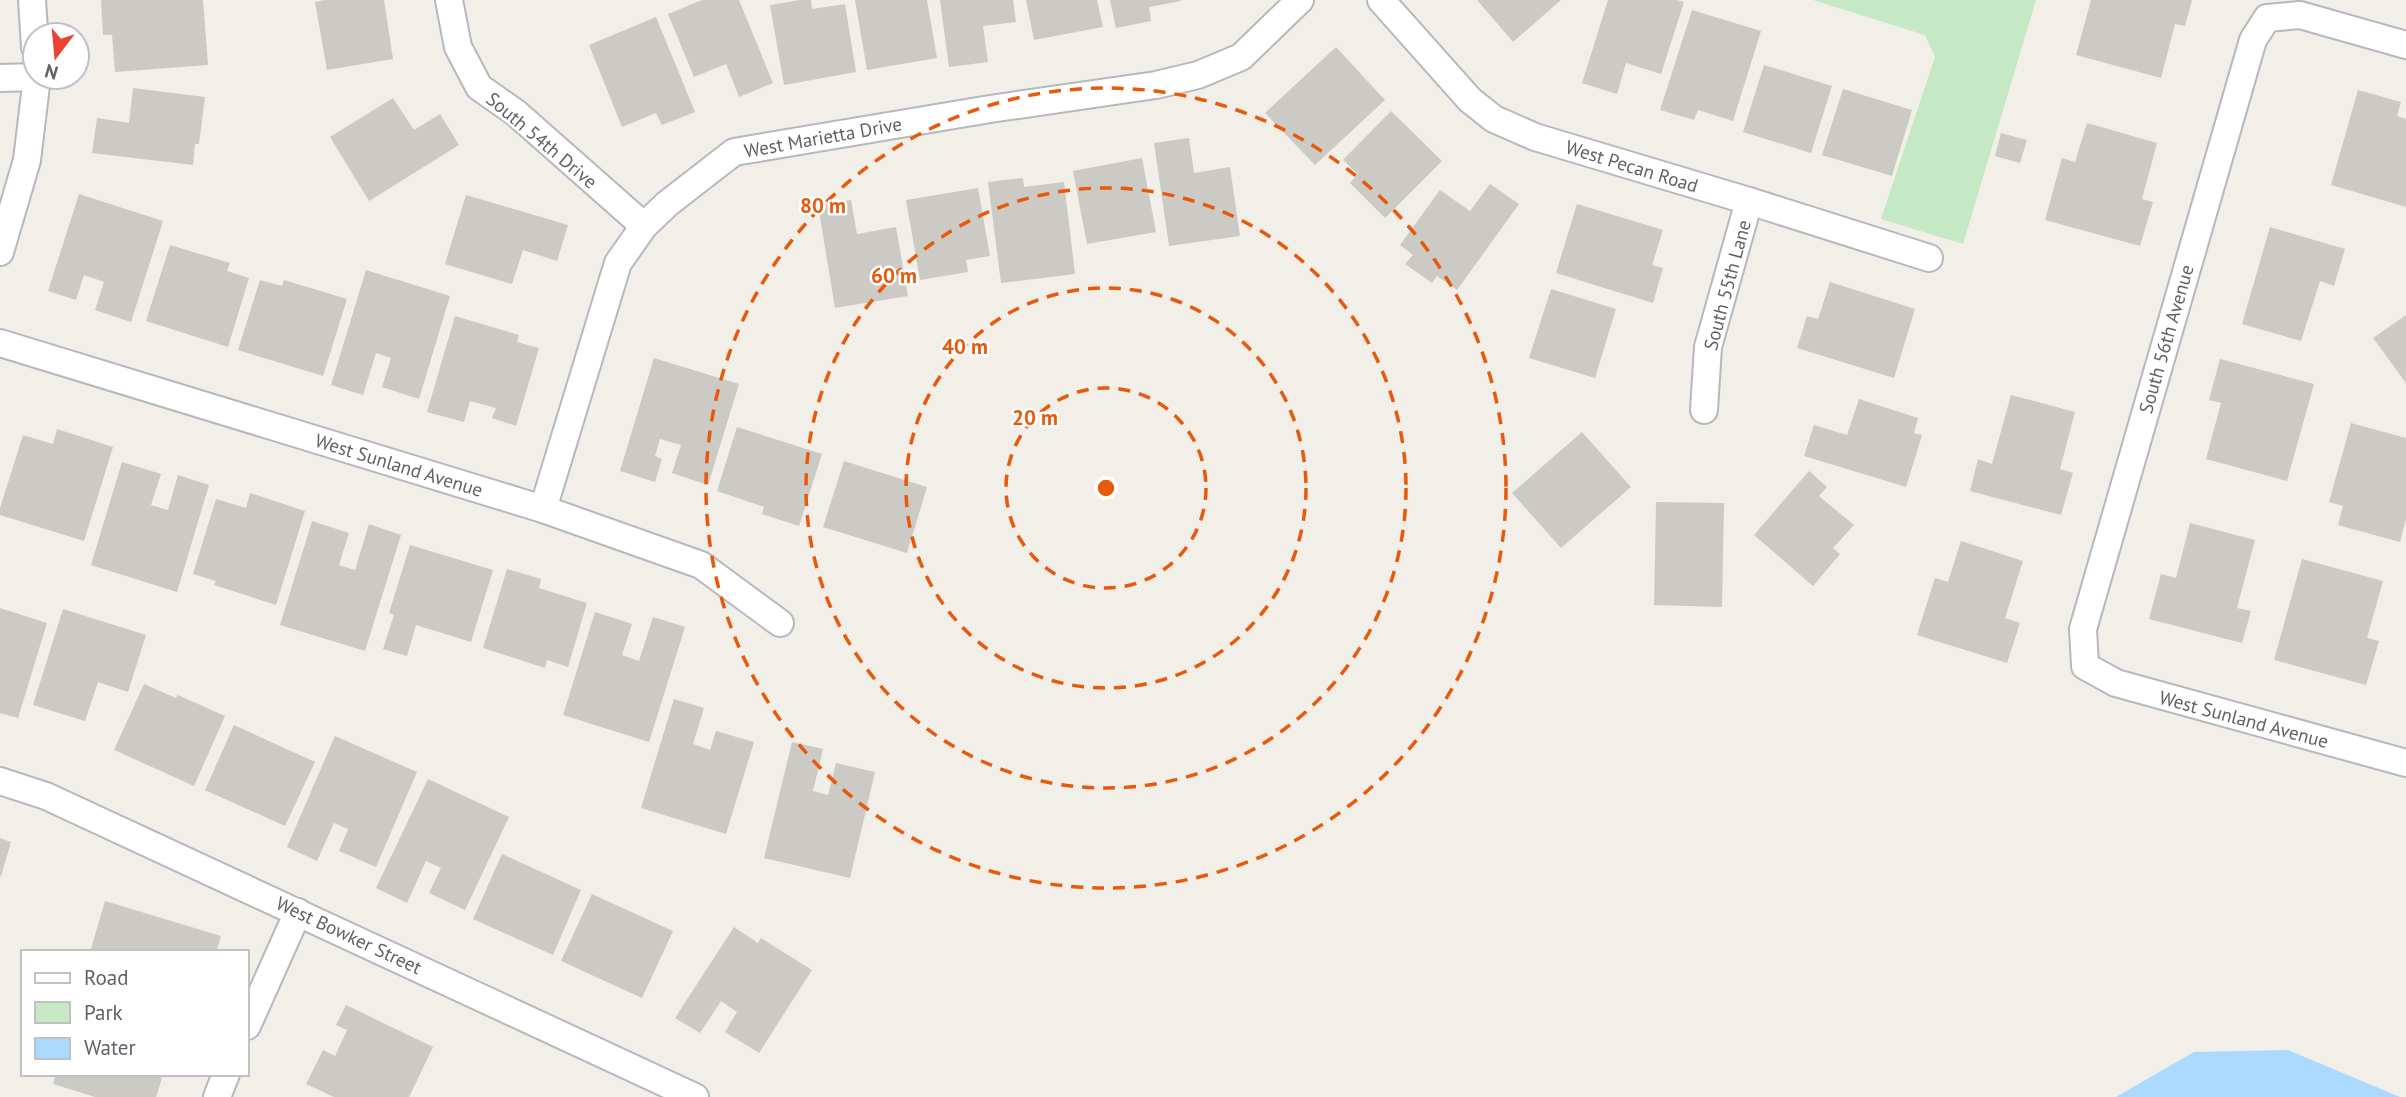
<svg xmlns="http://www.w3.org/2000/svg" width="2406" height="1097" font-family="'PT Sans',sans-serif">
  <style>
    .green { fill: #c5e8c5 }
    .water { fill: #aadaff }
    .building { fill: #cccac5 }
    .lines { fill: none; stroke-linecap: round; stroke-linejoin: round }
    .street-casing { stroke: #b5b8bc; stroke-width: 30 }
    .street { stroke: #fff; stroke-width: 26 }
    .ring { fill: none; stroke: #e8590c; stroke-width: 3.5; stroke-dasharray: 12 9 }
    .labels { text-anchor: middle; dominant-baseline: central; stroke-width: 5; stroke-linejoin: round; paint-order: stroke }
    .street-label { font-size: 19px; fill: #5f6368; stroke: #fff }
    .centre { fill: #e8590c; stroke: #fff; stroke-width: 3.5 }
    .ring-label { font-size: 21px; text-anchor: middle; font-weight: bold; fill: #e8590c; stroke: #fff; stroke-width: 5; stroke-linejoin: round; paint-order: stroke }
  </style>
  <rect width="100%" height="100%" fill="#f1efe8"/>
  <polygon class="green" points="1813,0 2036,0 1963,244 1881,219 1935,57 1925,35"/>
  <polygon class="water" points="2288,1050 2400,1097 2116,1097 2194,1052"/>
  <g class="building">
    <polygon points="101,0 203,0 208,65 115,72 112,35 103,35"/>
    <polygon points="324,0 384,0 393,59 327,70 315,2"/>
    <polygon points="702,0 739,0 773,83 739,97 726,64 694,77 668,14"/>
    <polygon points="800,0 811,0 812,9 845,4 856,72 784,85 770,5"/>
    <polygon points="855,0 927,0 937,58 867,70"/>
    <polygon points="940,0 1013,0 1016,22 983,26 988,62 949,67"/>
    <polygon points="1026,0 1097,0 1103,27 1034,40"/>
    <polygon points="1110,0 1181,0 1181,1 1149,7 1151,21 1116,28"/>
    <polygon points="1477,0 1561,0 1513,42"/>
    <polygon points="1608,0 1677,0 1684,2 1661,74 1626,63 1617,94 1582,83"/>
    <polygon points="2091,0 2192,0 2185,26 2175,24 2161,78 2076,55"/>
    <polygon points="1692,10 1761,31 1733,121 1698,110 1694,120 1660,110"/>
    <polygon points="656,17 695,112 662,125 656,113 622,127 589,45"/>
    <polygon points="1336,47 1385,100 1315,165 1265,113"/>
    <polygon points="1764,65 1832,86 1811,153 1743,132"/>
    <polygon points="133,88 205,97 199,144 195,144 193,165 92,153 97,118 129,123"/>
    <polygon points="1843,89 1912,110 1892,176 1822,155"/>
    <polygon points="2358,90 2401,102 2397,116 2406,119 2406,207 2331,185"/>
    <polygon points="393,98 414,130 440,114 459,145 369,201 330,137"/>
    <polygon points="1391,111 1442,161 1385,218 1350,183 1358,174 1343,160"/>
    <polygon points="2087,123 2157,143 2142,199 2153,202 2140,246 2045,220 2062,158 2075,162"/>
    <polygon points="2001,133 2027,140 2020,163 1995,156"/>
    <polygon points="1189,138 1194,173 1230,167 1240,236 1169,246 1154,143"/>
    <polygon points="1142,158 1156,232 1087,244 1073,171"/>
    <polygon points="1023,178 1024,187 1064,182 1075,274 1001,283 988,182"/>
    <polygon points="1490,184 1519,204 1457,290 1437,276 1432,283 1405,264 1413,255 1400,245 1440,190 1470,211"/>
    <polygon points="978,188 990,256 966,260 968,272 920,280 906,200"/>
    <polygon points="79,194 163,221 131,322 95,310 104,282 84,275 76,300 48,291"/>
    <polygon points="466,195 568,225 557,261 523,250 512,284 445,264"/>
    <polygon points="851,200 857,234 896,227 908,296 835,308 818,205"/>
    <polygon points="1577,204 1663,230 1652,265 1663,268 1653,303 1556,273"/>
    <polygon points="2270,227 2345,249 2334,286 2320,281 2301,341 2242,324"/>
    <polygon points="170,245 230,263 227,271 249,278 228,347 146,321"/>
    <polygon points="366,270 450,296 419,399 382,387 391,358 376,353 363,395 331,385"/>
    <polygon points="260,280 282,286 284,280 347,299 323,376 238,350"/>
    <polygon points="1830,282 1915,309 1894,378 1797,348 1807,316 1818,319"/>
    <polygon points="1551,289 1616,309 1595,378 1529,358"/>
    <polygon points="2406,315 2406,383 2373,338"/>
    <polygon points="455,316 519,335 517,342 539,348 516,426 492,418 496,408 470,401 464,422 427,412"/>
    <polygon points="654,358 739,384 708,485 672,473 681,445 660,439 655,456 662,459 655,482 620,471"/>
    <polygon points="2220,359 2314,384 2287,481 2206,459 2221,403 2209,400"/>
    <polygon points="2011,395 2075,412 2060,469 2073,473 2061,515 1970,491 1978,459 1992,464"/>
    <polygon points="1859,399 1918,418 1914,433 1922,435 1906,487 1804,456 1814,425 1847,435"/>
    <polygon points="2351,423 2406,438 2406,519 2400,542 2338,525 2343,506 2329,502"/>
    <polygon points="737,427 822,454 799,526 762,514 764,507 717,491"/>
    <polygon points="57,429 113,447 84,541 0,515 0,508 23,435 53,444"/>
    <polygon points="1582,432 1631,487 1561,548 1512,493"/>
    <polygon points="844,461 927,487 907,553 823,527"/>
    <polygon points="122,462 161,474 151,505 168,510 178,475 209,485 177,592 91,565"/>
    <polygon points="1809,471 1827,487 1819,496 1854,525 1833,548 1840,554 1813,586 1754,535"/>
    <polygon points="250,493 305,511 276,605 214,585 216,581 193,574 216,499 246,508"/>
    <polygon points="1656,502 1724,503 1722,607 1654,605"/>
    <polygon points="312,521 349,533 339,565 355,570 369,524 401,535 365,651 280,625"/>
    <polygon points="2190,523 2255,540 2237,608 2251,611 2242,643 2149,619 2161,574 2176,578"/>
    <polygon points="1961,541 2023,561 2005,618 2020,623 2007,663 1917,635 1935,578 1948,582"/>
    <polygon points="410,545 493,570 471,642 416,625 407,656 383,649 394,615 389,613"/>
    <polygon points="2302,559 2383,581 2367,638 2379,641 2366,685 2274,660"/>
    <polygon points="507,569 541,579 539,588 587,603 568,667 547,660 545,668 483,648"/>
    <polygon points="0,608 47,623 18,718 0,713"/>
    <polygon points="63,609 146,635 128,692 98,682 85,721 33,705"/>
    <polygon points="595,612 632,624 622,655 639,661 653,617 685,627 649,742 563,715"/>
    <polygon points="144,684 176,698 178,695 225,716 194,786 114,750"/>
    <polygon points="674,699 704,708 693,744 710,750 716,731 754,742 726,834 641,808"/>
    <polygon points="234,725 315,762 285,826 205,790"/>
    <polygon points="335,736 417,772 376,867 339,851 348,829 334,823 317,861 287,847"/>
    <polygon points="792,742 823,749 813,791 828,795 836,763 875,772 850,878 764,858"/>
    <polygon points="428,779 509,817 465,910 429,893 441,868 426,861 407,903 376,888"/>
    <polygon points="0,838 11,842 1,876 0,876"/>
    <polygon points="502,854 581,890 553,955 473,919"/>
    <polygon points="592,894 673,931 642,998 561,961"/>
    <polygon points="105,901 221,936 216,952 90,952"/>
    <polygon points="734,927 758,943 761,938 812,970 759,1053 725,1032 737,1012 721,1001 700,1033 675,1018"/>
    <polygon points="346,1005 433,1047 409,1097 334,1097 306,1084 323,1050 335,1056 347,1030 336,1025"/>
    <polygon points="56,1074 151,1074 162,1078 156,1097 95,1097 53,1084"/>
  </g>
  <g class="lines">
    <defs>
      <g id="street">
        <polyline points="32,0 35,47"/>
        <polyline points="449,0 458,47 479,87 516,113 644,226"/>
        <polyline points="1381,0 1470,100 1494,119 1535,137 1749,201 1929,258"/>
        <polyline points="2406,45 2300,15 2267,18 2253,40 2083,629 2085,666 2116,683 2406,763"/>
        <polyline points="0,78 37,77"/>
        <polyline points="0,252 27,160 37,77"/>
        <polyline points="0,343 543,509 701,565 780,623"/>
        <polyline points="1704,410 1708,347 1749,201"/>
        <polyline points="543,509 618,263 644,226 667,204 734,152 990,109 1156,85 1198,75 1241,57 1300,0"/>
        <polyline points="0,781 46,796 695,1097"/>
        <polyline points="247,1026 298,912"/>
        <polyline points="217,1097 226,1074"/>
      </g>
    </defs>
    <use href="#street" class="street-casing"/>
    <use href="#street" class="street"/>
  </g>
  <g class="ring">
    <circle cx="1106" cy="488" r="100"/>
    <circle cx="1106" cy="488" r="200"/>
    <circle cx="1106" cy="488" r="300"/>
    <circle cx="1106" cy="488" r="400"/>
  </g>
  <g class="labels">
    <g class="street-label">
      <text transform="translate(823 137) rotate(-10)">West Marietta Drive</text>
      <text transform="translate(542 140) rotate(40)">South 54th Drive</text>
      <text transform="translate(1632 166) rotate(17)">West Pecan Road</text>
      <text transform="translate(1727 285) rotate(-75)">South 55th Lane</text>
      <text transform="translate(2166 339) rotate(-74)">South 56th Avenue</text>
      <text transform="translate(399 465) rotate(17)">West Sunland Avenue</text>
      <text transform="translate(2244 719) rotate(15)">West Sunland Avenue</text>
      <text transform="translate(349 935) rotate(25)">West Bowker Street</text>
    </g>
  </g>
  <circle cx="1106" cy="488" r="10" class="centre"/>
  <g class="ring-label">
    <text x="823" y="213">80 m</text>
    <text x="894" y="283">60 m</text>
    <text x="965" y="354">40 m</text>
    <text x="1035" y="425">20 m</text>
  </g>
  <rect x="21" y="950" width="228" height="126" fill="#ffffff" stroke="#bfc1c3" stroke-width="2"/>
  <rect x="35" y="973" width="35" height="10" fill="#ffffff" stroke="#bfc1c3" stroke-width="2"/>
  <text x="84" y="985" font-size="21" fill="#5f6368">Road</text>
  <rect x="35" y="1002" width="35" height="21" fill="#c5e8c5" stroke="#bfc1c3" stroke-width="2"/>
  <text x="84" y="1020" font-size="21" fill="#5f6368">Park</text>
  <rect x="35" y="1038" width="35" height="21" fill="#aadaff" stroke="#bfc1c3" stroke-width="2"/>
  <text x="84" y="1055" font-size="21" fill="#5f6368">Water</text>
  <g transform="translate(56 56) rotate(196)"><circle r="33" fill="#ffffff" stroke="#bfc1c3" stroke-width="2"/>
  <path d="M0-5L12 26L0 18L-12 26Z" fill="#ea4335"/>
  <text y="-10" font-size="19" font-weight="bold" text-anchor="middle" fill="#5f6368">N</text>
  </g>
</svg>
